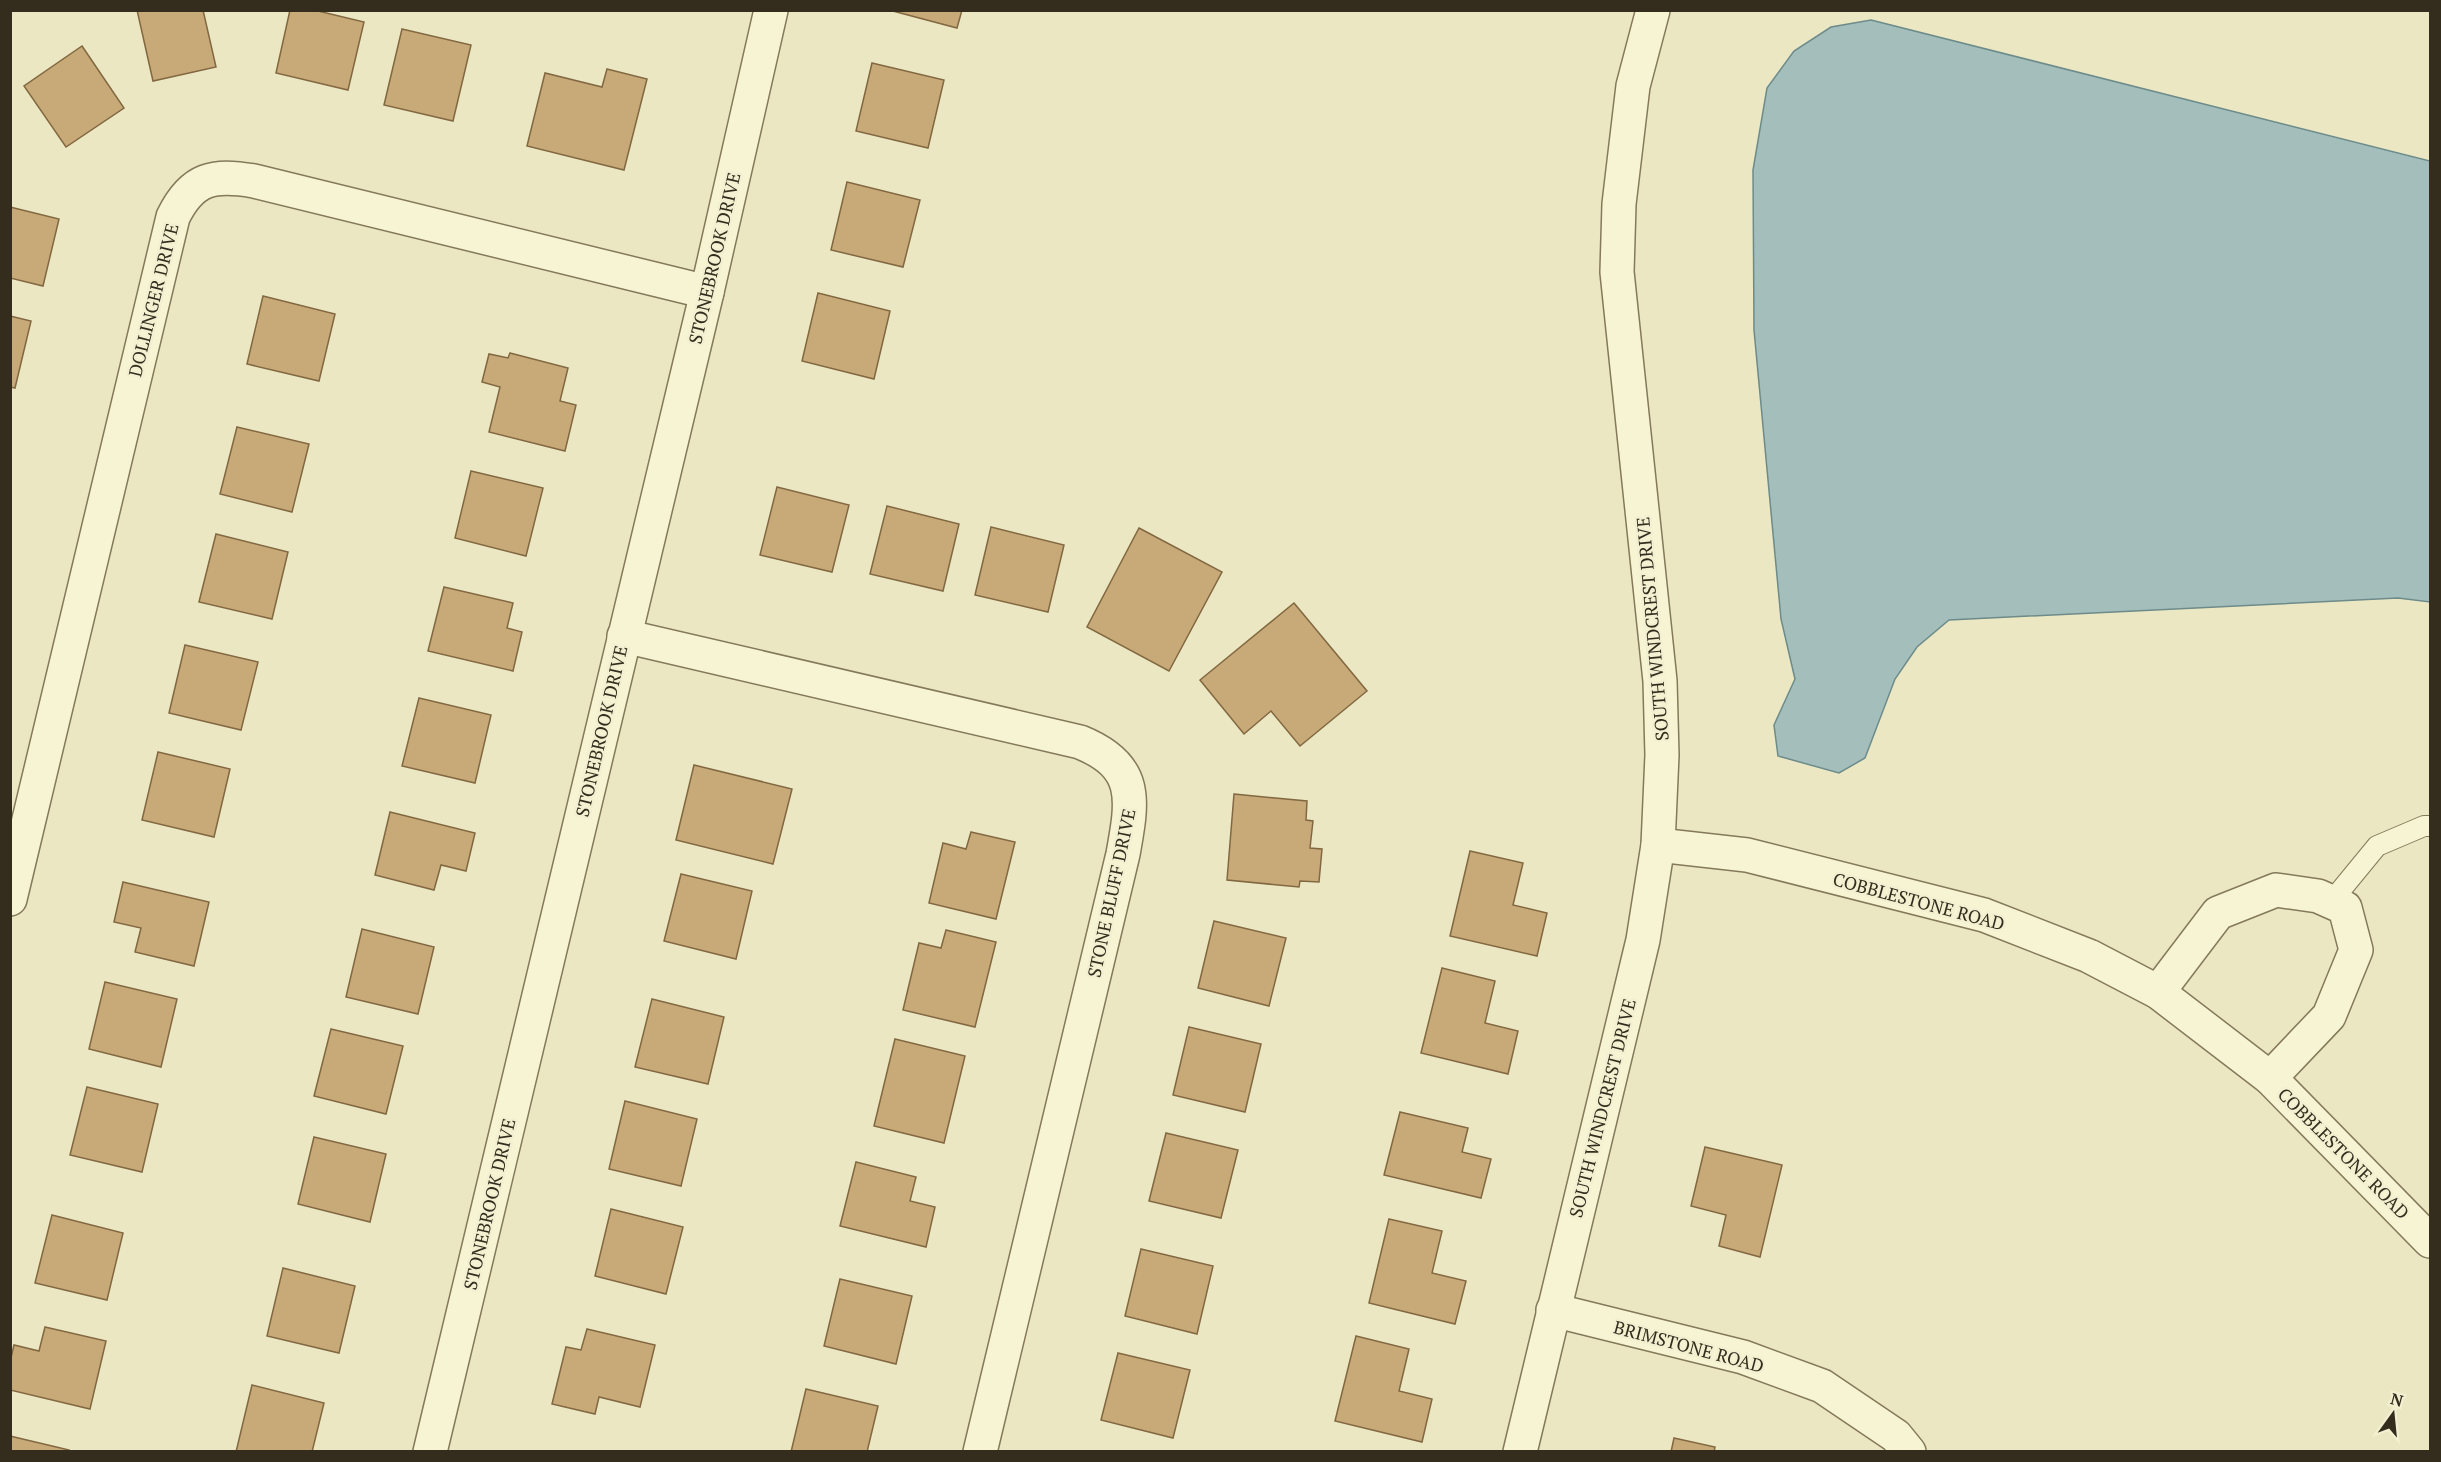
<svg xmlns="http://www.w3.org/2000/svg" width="2441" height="1462" font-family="'PT Serif',serif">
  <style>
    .water { fill: #a4bebc; stroke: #6c8b8a; stroke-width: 1.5 }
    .building { fill: #c8aa79; stroke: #826841; stroke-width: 1.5 }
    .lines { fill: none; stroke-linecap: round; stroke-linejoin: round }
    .service-casing { stroke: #84795a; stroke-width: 22 }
    .minor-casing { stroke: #84795a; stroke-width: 36 }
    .service { stroke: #f7f4d4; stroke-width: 20 }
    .minor { stroke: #f7f4d4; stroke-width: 33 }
    .labels { text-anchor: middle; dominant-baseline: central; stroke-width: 5; stroke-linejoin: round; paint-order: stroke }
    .street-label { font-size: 18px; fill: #342d1e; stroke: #f3f0d1 }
  </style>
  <rect width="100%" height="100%" fill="#ebe7c2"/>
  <polygon class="water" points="1871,20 2430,161 2430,602 2398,598 1949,620 1917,647 1895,679 1865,758 1839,773 1778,756 1774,725 1795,679 1781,619 1754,330 1753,170 1767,88 1794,51 1831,27"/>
  <g class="building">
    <polygon points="137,10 203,10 216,67 153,81"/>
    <polygon points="290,10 314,10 364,22 348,90 276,73"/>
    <polygon points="889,10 962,10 957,28"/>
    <polygon points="402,29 471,45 453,121 384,105"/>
    <polygon points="82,46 124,108 66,147 24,86"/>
    <polygon points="872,63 944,80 928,148 856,131"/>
    <polygon points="607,69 647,79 624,170 527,146 545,73 602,87"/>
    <polygon points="847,182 920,200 903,267 831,250"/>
    <polygon points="10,207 59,219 43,286 10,278"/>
    <polygon points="818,293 890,311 874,379 802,361"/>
    <polygon points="263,296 335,314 319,381 247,364"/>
    <polygon points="10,316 31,321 15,388 10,387"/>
    <polygon points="510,353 568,368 560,401 576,405 565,451 489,432 500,387 482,382 489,354 508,358"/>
    <polygon points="237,427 309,444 292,512 220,494"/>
    <polygon points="471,471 543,488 526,556 455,538"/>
    <polygon points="777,487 849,505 832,572 760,555"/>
    <polygon points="887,506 959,524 943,591 870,574"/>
    <polygon points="991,527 1064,545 1048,612 975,595"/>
    <polygon points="1139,528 1222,572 1169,671 1087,627"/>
    <polygon points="216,534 288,552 272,619 199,602"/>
    <polygon points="444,587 513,603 507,628 522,632 513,671 428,651"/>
    <polygon points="1294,603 1367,691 1300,746 1271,711 1244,734 1200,680"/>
    <polygon points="185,645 258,662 241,730 169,713"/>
    <polygon points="419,698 491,715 475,783 402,766"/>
    <polygon points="158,752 230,769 214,837 142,820"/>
    <polygon points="694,765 792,789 773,864 676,840"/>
    <polygon points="1234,794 1307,801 1306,820 1313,821 1310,848 1322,849 1319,882 1300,881 1299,887 1227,880"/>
    <polygon points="390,812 475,833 466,871 441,865 434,890 375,875"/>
    <polygon points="971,832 1015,842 996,919 929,903 943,843 966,849"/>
    <polygon points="1470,851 1523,863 1513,905 1547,913 1537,956 1450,936"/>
    <polygon points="681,874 752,891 736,959 664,941"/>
    <polygon points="123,882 209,902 194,966 135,952 141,928 114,922"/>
    <polygon points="1214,921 1286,938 1269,1006 1198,988"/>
    <polygon points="362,929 434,947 418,1014 346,997"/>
    <polygon points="946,930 996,942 975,1027 903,1010 919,943 941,948"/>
    <polygon points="1442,968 1495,981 1485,1023 1518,1031 1508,1074 1421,1053"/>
    <polygon points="105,982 177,999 161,1067 89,1049"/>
    <polygon points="652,999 724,1017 708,1084 635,1067"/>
    <polygon points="1189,1027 1261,1044 1245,1112 1173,1095"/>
    <polygon points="331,1029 403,1046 386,1114 314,1096"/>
    <polygon points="895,1039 965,1056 944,1143 874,1126"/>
    <polygon points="87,1087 158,1104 142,1172 70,1155"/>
    <polygon points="625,1101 697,1119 681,1186 609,1169"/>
    <polygon points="1400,1112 1468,1128 1462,1152 1491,1159 1481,1198 1384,1175"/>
    <polygon points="1166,1133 1238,1150 1221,1218 1149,1201"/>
    <polygon points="314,1137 386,1154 370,1222 298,1204"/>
    <polygon points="1705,1147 1782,1165 1760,1257 1719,1246 1726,1215 1691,1206"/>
    <polygon points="856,1162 916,1177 910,1201 935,1207 926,1247 840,1226"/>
    <polygon points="611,1209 683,1227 666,1294 595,1276"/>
    <polygon points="52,1215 123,1233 107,1300 35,1283"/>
    <polygon points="1389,1219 1442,1231 1432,1273 1466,1281 1455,1324 1369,1303"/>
    <polygon points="1141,1249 1213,1266 1197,1334 1125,1316"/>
    <polygon points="283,1268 355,1286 339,1353 267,1336"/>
    <polygon points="840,1279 912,1296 896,1364 824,1346"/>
    <polygon points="45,1327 106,1341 90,1409 10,1390 10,1362 14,1345 39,1351"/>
    <polygon points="587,1329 655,1345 640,1407 599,1397 595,1414 552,1404 566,1347 581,1350"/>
    <polygon points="1356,1336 1409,1349 1399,1391 1432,1399 1422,1442 1335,1421"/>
    <polygon points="1118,1353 1190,1370 1173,1438 1101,1420"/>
    <polygon points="252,1385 324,1403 312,1452 236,1452"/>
    <polygon points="806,1389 878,1406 867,1452 791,1452"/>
    <polygon points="10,1436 69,1450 68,1452 10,1452"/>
    <polygon points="1674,1438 1715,1447 1714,1452 1671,1452"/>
  </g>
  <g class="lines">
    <defs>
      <polyline id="service" points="2331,902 2377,846 2424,826 2430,826"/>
      <g id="minor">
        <path d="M624,636l456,106c59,24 53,57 43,112l-143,598"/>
        <polyline points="1658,845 1747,855 1984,915 2089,956 2158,992 2270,1078 2430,1241"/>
        <path d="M10,899l163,-682c19,-39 40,-43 81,-36l453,111"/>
        <polyline points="2158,992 2218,913 2276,890 2318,896 2345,908 2356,950 2329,1016 2270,1078"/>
        <polyline points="1553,1310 1743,1357 1822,1386 1896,1436 1909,1452"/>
        <polyline points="430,1452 707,292 771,10"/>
        <polyline points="1520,1452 1643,940 1658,845 1662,755 1660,681 1617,272 1619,204 1633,86 1653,10"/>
      </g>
    </defs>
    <use href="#service" class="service-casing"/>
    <use href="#minor" class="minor-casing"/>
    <use href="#service" class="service"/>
    <use href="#minor" class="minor"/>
  </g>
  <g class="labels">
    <g class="street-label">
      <text transform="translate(714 258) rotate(-77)">STONEBROOK DRIVE</text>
      <text transform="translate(153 300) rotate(-76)">DOLLINGER DRIVE</text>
      <text transform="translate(1652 629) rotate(-95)">SOUTH WINDCREST DRIVE</text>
      <text transform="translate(601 731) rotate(-77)">STONEBROOK DRIVE</text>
      <text transform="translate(1111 893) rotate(-78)">STONE BLUFF DRIVE</text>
      <text transform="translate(1919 901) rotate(15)">COBBLESTONE ROAD</text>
      <text transform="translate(1602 1108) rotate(-76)">SOUTH WINDCREST DRIVE</text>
      <text transform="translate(2344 1153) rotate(45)">COBBLESTONE ROAD</text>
      <text transform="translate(489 1204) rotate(-77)">STONEBROOK DRIVE</text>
      <text transform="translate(1689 1346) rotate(15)">BRIMSTONE ROAD</text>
    </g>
  </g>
  <rect width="2441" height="1462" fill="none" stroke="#342d1e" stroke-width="24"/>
  <g transform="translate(2393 1414) rotate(15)" stroke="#f3f0d1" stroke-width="4.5" paint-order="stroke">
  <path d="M0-4.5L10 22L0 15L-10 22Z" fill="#342d1e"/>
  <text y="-9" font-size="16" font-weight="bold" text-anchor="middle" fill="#342d1e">N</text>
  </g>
</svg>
